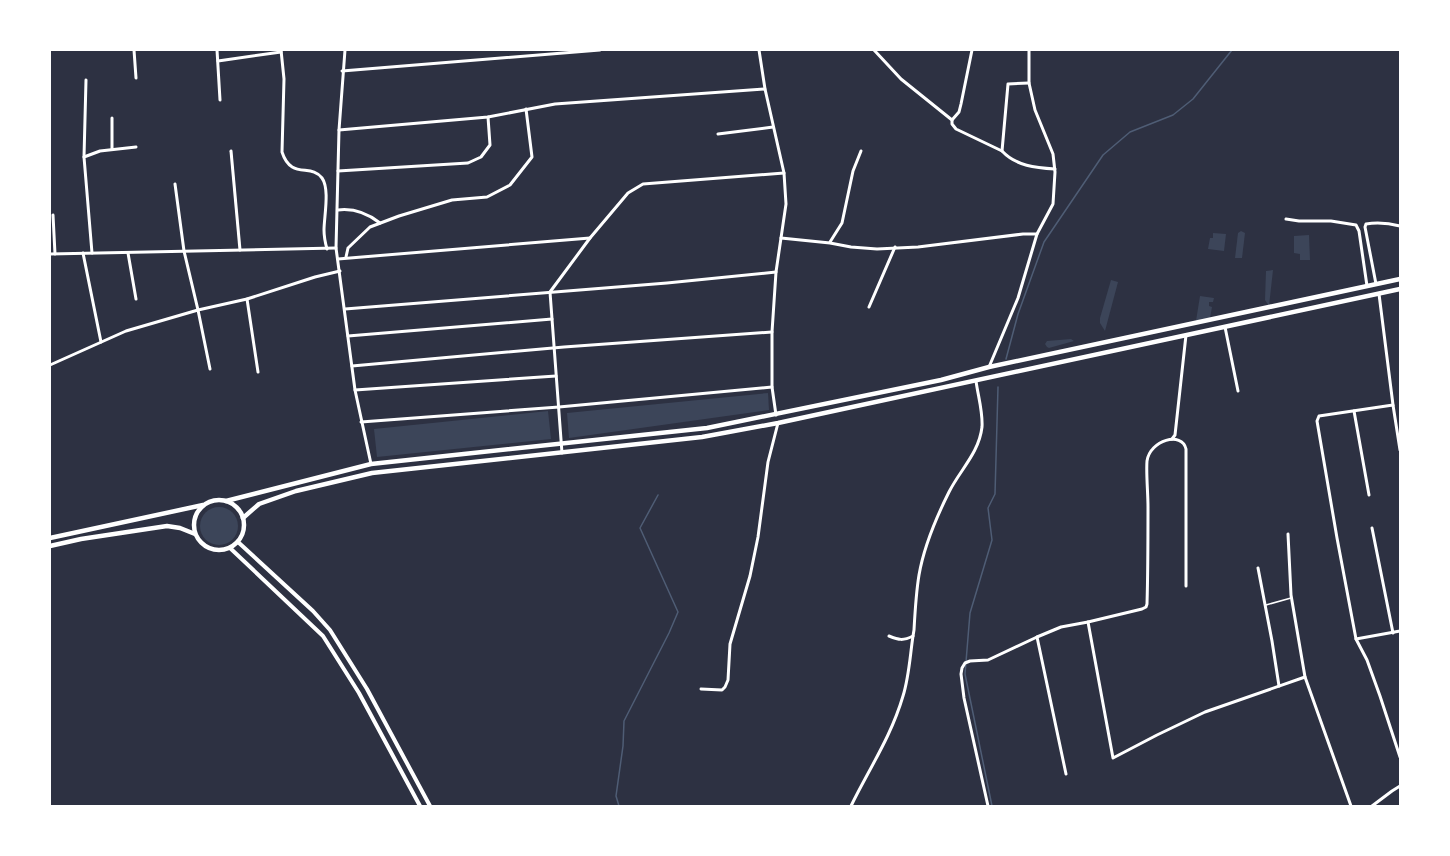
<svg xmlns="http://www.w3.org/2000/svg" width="1450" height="856" font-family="Karla,sans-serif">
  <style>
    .green { fill: #3c4559 }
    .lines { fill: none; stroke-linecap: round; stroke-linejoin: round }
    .stream { stroke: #4f5d75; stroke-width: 1.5 }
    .service { stroke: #fff; stroke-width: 1.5 }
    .minor { stroke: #fff; stroke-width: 3 }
    .secondary { stroke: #fff; stroke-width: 4 }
    .primary { stroke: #fff; stroke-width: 4.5 }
  </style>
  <rect width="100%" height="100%" fill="#2d3142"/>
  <g class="green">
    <polygon points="1241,231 1245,233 1242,258 1235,258 1238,233"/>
    <polygon points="1213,233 1226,234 1224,251 1208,249 1210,238 1213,238"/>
    <polygon points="1309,235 1310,260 1300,260 1300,254 1294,253 1294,236"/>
    <polygon points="1273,270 1269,306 1265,300 1266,271"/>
    <polygon points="1111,280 1118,282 1105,331 1100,323 1100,318"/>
    <polygon points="1200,296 1214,298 1213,302 1209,302 1209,306 1212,307 1210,318 1196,321"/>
    <polygon points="1071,339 1074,341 1049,348 1047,347 1045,344 1047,341"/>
    <polygon points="768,393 769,410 569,438 567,413"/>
    <polygon points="548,411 551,439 377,457 374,429"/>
    <circle cx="219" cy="526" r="19"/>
  </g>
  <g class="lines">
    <g class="stream">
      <polyline points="1006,359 1018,314 1044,242 1103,155 1130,132 1173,115 1193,99 1232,50"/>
      <polyline points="619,806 616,796 623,746 624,721 669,633 678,612 640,528 658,495"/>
      <polyline points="992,806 965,674 970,613 992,540 988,508 995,494 998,387"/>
    </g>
    <polyline class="service" points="1266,605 1291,598"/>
    <g class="minor">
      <polyline points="134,50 136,78"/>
      <polyline points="217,50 220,100"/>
      <path d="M281,50l3,29 -2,73c9,28 29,11 40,26 8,11 2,39 2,52 0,7 1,12 3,19"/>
      <polyline points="345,50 339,130 336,248 355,390 371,464"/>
      <polyline points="759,50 765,89 784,173 786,204 776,272 772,332 772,387 776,415"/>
      <polyline points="874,50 901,79 952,120 952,124 956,129 1002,151"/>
      <polyline points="218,61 281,52"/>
      <polyline points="342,71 600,50"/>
      <path d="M1029,83l-21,1 -6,67c14,15 34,17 53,18"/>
      <polyline points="952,120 959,112 961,104 972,50"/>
      <polyline points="339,130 488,117 555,104 765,89"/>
      <polyline points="718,134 773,127"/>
      <polyline points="112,149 112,118"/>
      <polyline points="231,151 240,250"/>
      <polyline points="84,157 86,80"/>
      <polyline points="338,171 468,163 481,157 490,145 488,117"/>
      <polyline points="175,184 184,251 198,310 247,299 315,277 340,271"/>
      <path d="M338,210c16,-2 29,3 42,13"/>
      <polyline points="53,215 55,254"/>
      <polyline points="1286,219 1299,221 1331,221 1356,225 1359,231 1367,286"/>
      <polyline points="781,238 830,243 851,247 877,249 918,247 1023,234 1037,234 1053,204 1055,172 1053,154 1035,110 1029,83 1029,50"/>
      <polyline points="830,242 842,223 853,171 861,151"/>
      <polyline points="83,253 101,342"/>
      <polyline points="92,253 84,157 100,151 136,147"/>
      <polyline points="128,253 136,299"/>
      <polyline points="50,254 336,248"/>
      <polyline points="346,257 348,248 370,227 399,216 452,200 487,197 510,185 532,157 526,109"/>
      <polyline points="338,259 590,238"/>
      <path d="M1376,284l-11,-57 1,-3c13,-2 22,-1 34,2"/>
      <polyline points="1379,294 1393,405 1400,450"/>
      <polyline points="247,299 258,372"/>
      <polyline points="869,307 895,247"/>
      <polyline points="345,309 667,283 776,272"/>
      <polyline points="1225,327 1238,391"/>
      <polyline points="348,336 552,319"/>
      <polyline points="50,365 126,331 198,310 210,369"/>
      <polyline points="352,366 564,347 772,332"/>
      <polyline points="989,367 1018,298 1037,234"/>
      <polyline points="355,390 556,376"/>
      <polyline points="1393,405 1319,416 1317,421 1337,538 1356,639 1367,660 1380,696 1400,757"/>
      <polyline points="1354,411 1369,495"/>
      <polyline points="361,422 559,407 772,387"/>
      <polyline points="1172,439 1175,435 1186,335"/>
      <polyline points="562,453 550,292 590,238 628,193 643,184 784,173"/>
      <polyline points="1372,528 1393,633"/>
      <polyline points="1288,534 1291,595 1305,677 1351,806"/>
      <polyline points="1258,568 1272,641 1279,686"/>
      <path d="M1186,586v-137c-4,-18 -36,-9 -39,12 -1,12 1,32 1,46 0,32 0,64 -1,97l-1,3 -4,2 -54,13 25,136 44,-23 48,-23 100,-35"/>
      <path d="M889,636c10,4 14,5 24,0l1,-6c1,-18 2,-37 5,-55 5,-29 17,-57 30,-83 11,-22 30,-39 33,-65 1,-15 -4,-31 -6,-46"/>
      <polyline points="1037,637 1066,774"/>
      <polyline points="1356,639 1400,631"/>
      <polyline points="701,689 722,690 725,687 728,680 730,644 750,576 758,537 768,462 778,423"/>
      <path d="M851,806c18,-37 40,-69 52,-110 6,-19 7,-40 10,-60"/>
      <polyline points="988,806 964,698 961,674 962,668 965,663 970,661 988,660 1037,637 1061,627 1088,622"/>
      <polyline points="1372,806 1392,791 1400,786"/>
    </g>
    <g class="secondary">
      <polyline points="238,542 313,611 330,630 367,689 430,806"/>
      <polyline points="230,548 323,636 359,693 420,806"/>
    </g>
    <g class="primary">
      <circle cx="219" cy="525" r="25"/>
      <polyline points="226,501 371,464 707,428 941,380 989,367 1400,279"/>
      <polyline points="243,518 259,504 296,491 372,473 702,437 778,423 1400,289"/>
      <polyline points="50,538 203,505"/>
      <polyline points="50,546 81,539 167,526 180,528 195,534"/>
    </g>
  </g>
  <rect width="1450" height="856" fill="none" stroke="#ffffff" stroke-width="102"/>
</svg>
